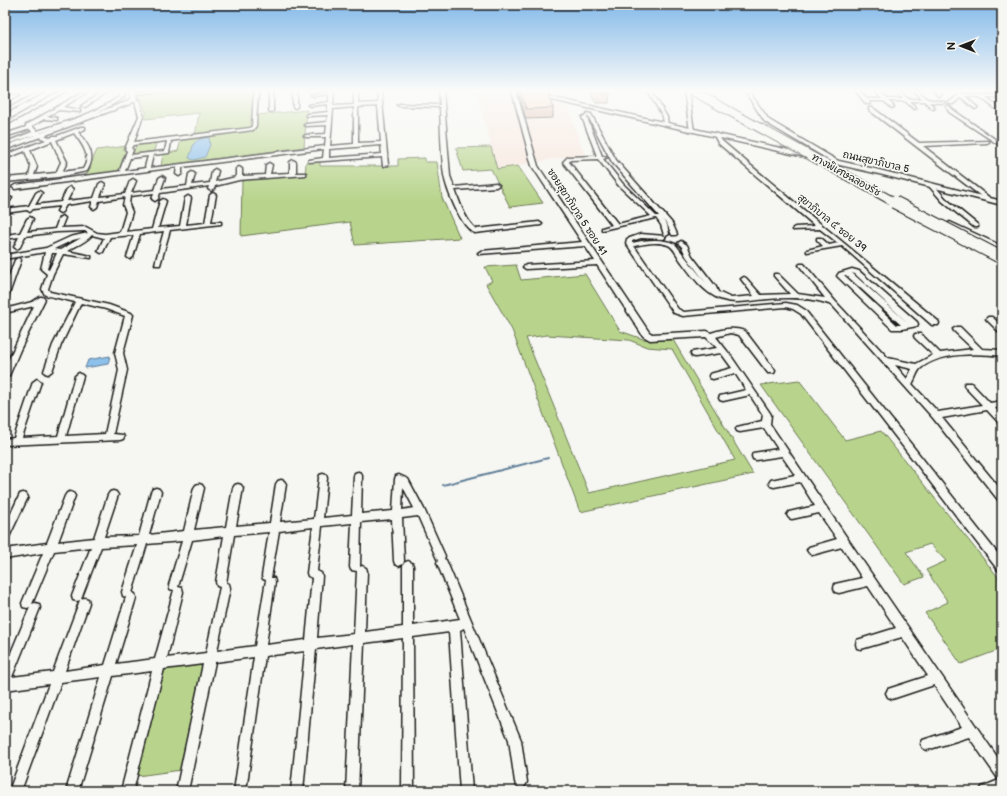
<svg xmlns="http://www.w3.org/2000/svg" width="1007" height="796" font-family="'Balsamiq Sans','Playpen Sans Thai',sans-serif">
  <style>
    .built { fill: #f8e7de }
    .green { fill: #b8d48c; stroke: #6a7854; fill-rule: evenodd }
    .water { fill: #8dc0ea; stroke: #607e98 }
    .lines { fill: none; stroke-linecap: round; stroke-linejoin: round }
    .stream { stroke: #607e98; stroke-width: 2 }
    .street-casing { stroke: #1c1c1c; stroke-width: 3 }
    .secondary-casing { stroke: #1c1c1c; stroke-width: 3 }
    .highway-casing { stroke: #1c1c1c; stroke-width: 3 }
    .street { fill: #f6f6f2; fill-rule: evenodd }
    .secondary { fill: #f6f6f2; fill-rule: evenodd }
    .highway { fill: #f6f6f2; fill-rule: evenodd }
    .highway-bridge-far1-casing { stroke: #1c1c1c; stroke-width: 10; stroke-linecap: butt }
    .highway-bridge-casing { stroke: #1c1c1c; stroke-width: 14; stroke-linecap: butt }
    .highway-bridge-far1 { stroke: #f6f6f2; stroke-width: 8 }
    .highway-bridge { stroke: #f6f6f2; stroke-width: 12 }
    .wall { fill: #d9a996; stroke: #1c1c1c }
    .building { fill: #fcc5ae; stroke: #1c1c1c }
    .labels { text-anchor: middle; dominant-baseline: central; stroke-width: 3.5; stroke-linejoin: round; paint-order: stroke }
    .far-street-label { font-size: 10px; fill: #1c1c1c; stroke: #f6f6f2 }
  </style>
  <rect width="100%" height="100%" fill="#f6f6f2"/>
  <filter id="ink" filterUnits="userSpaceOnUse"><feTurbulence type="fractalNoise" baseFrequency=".025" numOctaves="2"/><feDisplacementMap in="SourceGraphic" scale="8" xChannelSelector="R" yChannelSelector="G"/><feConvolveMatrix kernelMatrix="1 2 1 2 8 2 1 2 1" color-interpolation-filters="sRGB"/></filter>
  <g filter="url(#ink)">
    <polygon class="built" points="476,90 501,90 567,105 580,143 586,156 573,156 497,169"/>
    <g class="green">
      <polygon points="176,90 260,90 257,115 307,110 304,147 161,166 163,154 178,151 181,140 195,136 199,113 145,119 146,112 139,94"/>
      <polygon points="156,143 154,151 133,154 136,145"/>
      <polygon points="127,146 120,172 85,177 97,150"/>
      <polygon points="491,147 497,169 518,166 543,203 510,207 491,169 463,171 456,148"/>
      <polygon points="425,158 425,162 437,162 442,198 460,238 355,245 350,222 241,236 242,179 305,175 306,162 320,161 320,166 398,166 398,159"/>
      <path d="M516,265l5,15 64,-6 35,57 23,8 30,1 80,134 -173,38 -68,-182 -26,-46 6,-3 -7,-14zM547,335l82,5 18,7 25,2 63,111 -146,33 -63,-155z"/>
      <polygon points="799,380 845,440 881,431 1002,582 1001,649 961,664 925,613 948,602 926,570 946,561 930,544 906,552 924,577 904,584 761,385"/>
      <polygon points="204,663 181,770 137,776 164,668"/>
    </g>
    <g class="water">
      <path d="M209,137l1,8 -5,12 -11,3 -5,-2c6,-15 2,-18 20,-21z"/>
      <polygon points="110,356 108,364 85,368 88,360"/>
    </g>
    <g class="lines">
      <polyline class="stream" points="443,485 548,458"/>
      <defs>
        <g id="street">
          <polygon points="63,90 67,91 5,126 5,123"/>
          <path d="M86,90h5l-28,17 17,3v2l-21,-2 -12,6 10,2v2l-13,-1 -12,7 5,5c28,-9 59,-17 83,-35v-6h4v7c-24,18 -56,27 -84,36l11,5 2,-2h4l24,-9h4v2l-7,3c10,13 19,23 9,39l-29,6 -53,5v-4l24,-2 2,-9 -6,-16 -20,8v-4l41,-15 -11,-5 -25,8 -4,-1 26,-10 -2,-3 -25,8v-3l21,-7v-2zM74,133c8,11 18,23 9,36l-21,3 5,-10 -11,-22zM52,141l9,21 -5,11 -22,2 3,-8 -7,-17z"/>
          <polygon points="151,90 166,90 164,91 133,94 131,93"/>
          <path d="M254,90h4l-2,36 -3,4 -83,11 1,1 -2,11 -16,2 -3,13 175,-22 1,-9h-20l-2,-1 2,-1 20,-1 1,-9 -21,1 -2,-1 2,-1 21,-2 1,-7 -20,1 -2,-1 2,-1 20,-2v-8l-18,2 -2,-1 21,-3v-8l-16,2 -2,-1 19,-3v-2h4l-1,16 21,-1v-15h4v14l20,-1 -1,-13h4l7,75 -5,1 -1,-9 -73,5v-2l14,-2 1,-9 -142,18v7l-3,2 -3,-2 1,-7 -162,22 -3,-2 3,-2 107,-14 -2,-1 7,-19 -2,-2 14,-33 -4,-14 -5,-1v-2l9,1 4,16 -9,26 116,-14 2,-2zM378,106l3,36 -23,1v-36zM354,107v37l-24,2 3,-37zM167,141l-2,10 -34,4 2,-5 -2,-2 2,-3zM381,145l1,9 -53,4v-9zM148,156l-3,11 1,1 -21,3 5,-13z"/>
          <polygon points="269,90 273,90 273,111 271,112 269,111"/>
          <polygon points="293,90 297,90 297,107 295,108 293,107"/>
          <path d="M439,90h4l7,86 4,11 42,-4 3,2 -3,2 -41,3c5,13 10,30 21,39l63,-7 3,2 -1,1 -66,8c-14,-5 -29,-45 -31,-58 -3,-22 -3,-45 -4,-68l-41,-1 -2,-1 2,-1 41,1z"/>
          <path d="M513,90l3,1 22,75 111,166 3,2 55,-3 4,2c12,-4 21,-6 34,-2l29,38 1,2 -1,2h-6l-29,-38 -9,-2 -14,4 15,19 39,57 1,2 -1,9 92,136 140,204v27h-22l2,-4 17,-7 -30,-43 -42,13 -4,-2 -2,-4 2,-4 39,-13 -28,-42 -42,14 -4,-2 -2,-4 2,-4 40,-13 -26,-39 -41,12 -4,-1 -1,-4 1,-4 39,-12 -28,-42 -29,7 -4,-1 -1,-4 1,-4 27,-6 -20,-31 -30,8 -3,-2 -2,-3 2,-3 28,-8 -18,-26 -27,6 -3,-1 -2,-3 2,-3 26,-6 -15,-24 -26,5 -3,-1 -2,-3 2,-3 24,-5 -13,-19 -26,4 -3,-1 -1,-3 1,-3 25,-4 -14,-21 -24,4 -3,-1 -1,-2 1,-2 25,-6 1,-6 -13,-20 -27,6 -3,-1 -1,-2 1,-2 26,-6 -11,-17 -22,6 -3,-1 -1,-2 1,-2 22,-6 -11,-15 -26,4 -3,-1 -1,-2 1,-2 25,-4 -11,-11 -56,3 -7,-4 -46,-71 -71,4 -3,-2 3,-2 69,-4 -10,-15 -106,8 -1,-1 3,-2 101,-9 -50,-76 -20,-75z"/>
          <polygon points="647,90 651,90 667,117 668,126 664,125 663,117"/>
          <polygon points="684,90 688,90 694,131 692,132 690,131"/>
          <polygon points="744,90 748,90 769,120 840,162 840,164 836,164 765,122"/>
          <polygon points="855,90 859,90 867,99 882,99 874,90 878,90 887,99 903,99 895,90 899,90 908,99 922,99 914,90 918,90 927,99 945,102 943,103 929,102 935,108 933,109 924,101 910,101 916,108 914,109 905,101 889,101 894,107 892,108 884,101 869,101 870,104 866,104"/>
          <polygon points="933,90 937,90 942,95 938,96"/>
          <polygon points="954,90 958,90 962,94 1002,95 1002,97 986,97 998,107 998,108 996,109 980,97 965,96 977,107 977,108 975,109 961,97 953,104 949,104 949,102 959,95"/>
          <polygon points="104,91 108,92 85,107 81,106"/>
          <polygon points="39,92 43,93 5,113 5,110"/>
          <polygon points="16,94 20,95 5,102 5,99"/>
          <polygon points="948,105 953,110 1002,144 1002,147 949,112 946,106"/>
          <polygon points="869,108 873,108 919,143 989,141 989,142 987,143 923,146 990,198 990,200 986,200 869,110"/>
          <path d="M587,113l4,1 25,46 56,63 5,11 -1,1h-4l-5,-11 -4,-4 4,5 2,9 -3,2 -2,-1 -3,-10 -5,-7 -54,12v-2l10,-3 -49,-63 5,-5 29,-1 -15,-39 5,-2zM588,116l24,46 47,54h-3l-33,-32 -20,-25 5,-2 -6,-1 -15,-38zM598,159l21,27 32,30 -33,8 -49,-62 1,-2z"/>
          <path d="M715,136h4l3,5c71,61 144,120 216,180l1,2 -1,2h-6l-90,-79 -35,6v-2l16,-4 -6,-6v-2h4l8,7 9,-2 -18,-14 -27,1v-2l2,-1 20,-1 -97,-83 -3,-6z"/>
          <path d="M293,160l3,2v11h10v2l-67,5 -24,6 -1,3 -3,2 -3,-2 1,-3 -49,7 -2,6 -3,2 -3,-2 2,-6 -24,3 -1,9 3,7 -6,20 26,-3 8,-28 3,-2 3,2 -8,27 22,-2 5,-28 3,-2 3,2 -5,27 19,-2 5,-28 3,-2 3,2 -5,27h10v2l-51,6 -10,35h-4l-1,-1 9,-33 -24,3 -7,23 -3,2 -3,-2 7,-22 -24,2 -7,15 -2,1 -3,-2 6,-13 -12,-3c-7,8 -17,11 -25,16l24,5v2l-28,-4 -10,20 -5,15 2,3 59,13 22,8 2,2 -10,38 4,17 -14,64 10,1 1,2 -1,2 -3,1 -115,5v-6l9,-1 19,-56 4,-3 4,3 -19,56 36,-2 17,-60 4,-3 4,3 -17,60 39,-2 14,-64 -4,-17 10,-37 -19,-7 -25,-6 -20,42 -9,26 -4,3 -3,-1 -1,-2 9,-26 22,-43 -30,-7 -3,-6 5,-15 -6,-5 4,-17 -40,7v-4l41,-7 24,-11 18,-4 -3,-2 -28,1 -32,4 -5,11 -3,2 -3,-2 5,-10 -14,2v-4l15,-2 7,-14 3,-2 3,2 -6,13 28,-3 4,-11 3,-2 3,2 -4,10 25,-1 11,6 8,1 15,-2 6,-20 -3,-7 2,-8 -26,4 -2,6 -3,2 -3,-2 2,-6 -27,4 -4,7 -2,1 -3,-2 3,-5 -27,3 -3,3 -3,-2 -22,3v-4l24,-3 7,-13 3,-2 3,2 -7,12 26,-3 6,-13 3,-2 3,2 -6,12 27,-3 5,-14 3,-2 3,2 -5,13 25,-3 5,-13 3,-2 3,2 -5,12 24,-3 4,-12 3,-2 3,2 -4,11 26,-3 2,-12 3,-2 3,2 -3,11 18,-2 2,-12 3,-2 3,2 -3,11 21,-5v-8l3,-2 3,2v7l23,-1 1,-10 3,-2 3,2 -2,9 20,-1v-11zM81,238l-21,12 -6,-1 19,-9zM52,253h5l-8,17 -2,-1z"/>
          <polygon points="929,184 933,184 946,199 978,225 978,227 974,227 942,201 929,186"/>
          <polygon points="7,197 12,198 7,205 5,206 5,200"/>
          <path d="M641,234l24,2v2l-2,1 -22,-1 -9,3v2c15,-3 29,-5 43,1l31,39 -20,-27 -4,-9 -4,-4 3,-2 6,4 5,11 24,31 2,5 13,6 23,-2 -13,-17 3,-2 2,1 15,17 29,-1 -16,-18v-2h4l20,20 27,4 -26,-33 1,-1h4l31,37 53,57 28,6 17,-9 -18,-17 -1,-2 1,-2h6l19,19 33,-4 -19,-18 -1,-2 4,-2h3l22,22 20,1v6c-24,-3 -61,-4 -81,12 -4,3 -6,12 -9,16l26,28 44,-7 -17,-18 -1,-2 1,-2h6l19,20 12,-2v6l-7,1 7,8v8l-3,-1 -12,-13 -45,8 60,73v11l-3,-1 -66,-83 -101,-113c-21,-8 -42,-8 -64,-6 -15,1 -33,6 -48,0 -17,-7 -28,-23 -39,-38 -4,-5 -7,-14 -13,-16 -11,-4 -23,-1 -34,1l44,63 6,3 102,-9 11,2 8,5 197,249v13l-4,-2 -197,-256 -8,-5 -7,-2 -103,9 -9,-3 -48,-70 1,-4zM895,365l17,4 -5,10z"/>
          <polygon points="18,258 21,260 8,297 5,299 5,287 15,260"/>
          <path d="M852,269l7,2 58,51 1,2 -1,2 -15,3h-10l-55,-53 2,-3zM852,273l3,1 53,49zM844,275h2l55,50h-4z"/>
          <polygon points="40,297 42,297 45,299 20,350 9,376 5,379 5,367 34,306 5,313 5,309 32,302"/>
          <polygon points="988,317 992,317 1002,326 1002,332 999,332 986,319"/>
          <path d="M358,472l3,1 1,3 -1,38 32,-3 2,-32 1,-3 3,-1 9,4 16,30 21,47 -1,3 2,1 75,180 6,42 -2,4 -4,2 -4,-2 -2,-4 -6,-42 -45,-112 -4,2 12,161h-12l-11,-159 -36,5 1,154h-12l1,-153 -39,5 -6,148h-12l7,-147 -37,5 -13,142h-12l14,-140 -40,5 -19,135h-12l20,-134 -39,5 -27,129h-12l27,-127 -39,5 -31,122h-12l31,-120 -39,5 -35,115h-12l35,-114 -40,5 -40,109h-12l40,-107 -44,6v-23l25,-60 -3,1 -4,-1 -1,-4 21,-50 -38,6v-10l42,-6 18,-47 2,-3 3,-1 3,1 2,3 -17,46 36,-4 14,-43 2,-3 3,-1 3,1 2,3 -14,42 35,-1 12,-44 2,-3 3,-1 3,1 2,3 -12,43 35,-4 10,-43 2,-3 3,-1 3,1 2,3 -10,42 32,-3 7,-39 2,-3 3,-1 3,1 2,3 -7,38 34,-3 6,-39 2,-3 3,-1 3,1 2,3 -6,38 34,-3 5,-41 1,-3 3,-1 3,1 1,3 -4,40 29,-3 2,-39 1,-3zM403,487l11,21 -12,2zM418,516l19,43 1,1 -1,3 23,56 -47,7v-60l-1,-3 -4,-2 -4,2 -1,3v61l-38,5 2,-61 -1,-3 -4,-2 -2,1 1,-45 31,-3 2,42 1,3 4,2 4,-2 1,-3 -2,-43zM352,523l-2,44 1,3 6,1 -3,63 -37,4 5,-62 -1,-3 -4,-2 5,-45zM313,527l-6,46 1,3 4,2 -6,62 -40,5 9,-63 -1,-4h-3l8,-47zM269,532l-7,44 1,3 3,1 -11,66 -38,5 13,-63 -1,-4 -3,-1 8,-48zM224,536l-8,46 1,4 3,1 -14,66 -39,5 16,-66 -1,-4 -4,-1 14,-47zM182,541l-13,44 1,4 4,1 -19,69 -39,5 20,-66 -1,-4 -3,-1 15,-49zM137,545l-15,47 1,4 3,1 -21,68 -40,6 24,-68 -1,-4 -4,-1 -3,1 20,-52zM91,547l-19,49 1,4 4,1 3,-1 -27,72 -41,5 28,-69 -1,-4 -4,-1 -3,1 22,-53z"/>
          <polygon points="23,493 26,494 28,497 8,539 5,540 5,526 20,494"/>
        </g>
        <g id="secondary">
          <polygon points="129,90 135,90 137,99 130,104 5,150 5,146 126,102 131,98"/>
          <polygon points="508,90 519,90 875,169 1002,201 1002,205 875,173"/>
        </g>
        <polygon id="highway" points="950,222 1002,246 1002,253 946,227 945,225"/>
      </defs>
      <use href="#street" class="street-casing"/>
      <use href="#secondary" class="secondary-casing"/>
      <use href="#highway" class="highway-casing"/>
      <use href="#street" class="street"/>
      <use href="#secondary" class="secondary"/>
      <use href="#highway" class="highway"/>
      <defs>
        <polyline id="highway-bridge-far1" points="691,90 896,203"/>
        <polyline id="highway-bridge" points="894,202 1002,258"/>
      </defs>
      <use href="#highway-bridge-far1" class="highway-bridge-far1-casing"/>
      <use href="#highway-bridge" class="highway-bridge-casing"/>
      <use href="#highway-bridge-far1" class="highway-bridge-far1"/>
      <use href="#highway-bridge" class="highway-bridge"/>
    </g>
    <g class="wall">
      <polygon points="519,90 540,90 549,99 553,108 553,118 526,119 519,95"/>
      <polygon points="589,90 609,90 610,93 609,103 596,103"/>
    </g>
    <g class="building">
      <polygon points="520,90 540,90 549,92 549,98 553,108 526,109"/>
      <polygon points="596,90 609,90 610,93 597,93"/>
    </g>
  </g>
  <linearGradient id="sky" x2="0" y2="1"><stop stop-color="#83b9e9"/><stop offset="0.45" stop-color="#fbfbf9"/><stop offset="1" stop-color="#fbfbf9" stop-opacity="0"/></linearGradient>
  <rect width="1007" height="201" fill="url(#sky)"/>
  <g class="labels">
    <g class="far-street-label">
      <text transform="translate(876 162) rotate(13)">ถนนสุขาภิบาล 5</text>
      <text transform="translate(846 175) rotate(29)">ทางพิเศษฉลองรัช</text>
      <text transform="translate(577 212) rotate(57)">ซอยสุขาภิบาล 5 ซอย 41</text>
      <text transform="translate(832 223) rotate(39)">สุขาภิบาล ๕ ซอย 39</text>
    </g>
  </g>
  <rect width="1007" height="796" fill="none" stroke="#f6f6f2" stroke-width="20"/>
  <rect x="10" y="10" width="987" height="776" fill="none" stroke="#1c1c1c" stroke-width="1.5" filter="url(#ink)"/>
  <g transform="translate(961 46) rotate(270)" stroke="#f6f6f2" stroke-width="3" paint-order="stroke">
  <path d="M0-3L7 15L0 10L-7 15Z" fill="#1c1c1c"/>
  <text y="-6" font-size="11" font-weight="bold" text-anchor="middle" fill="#1c1c1c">N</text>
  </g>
</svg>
